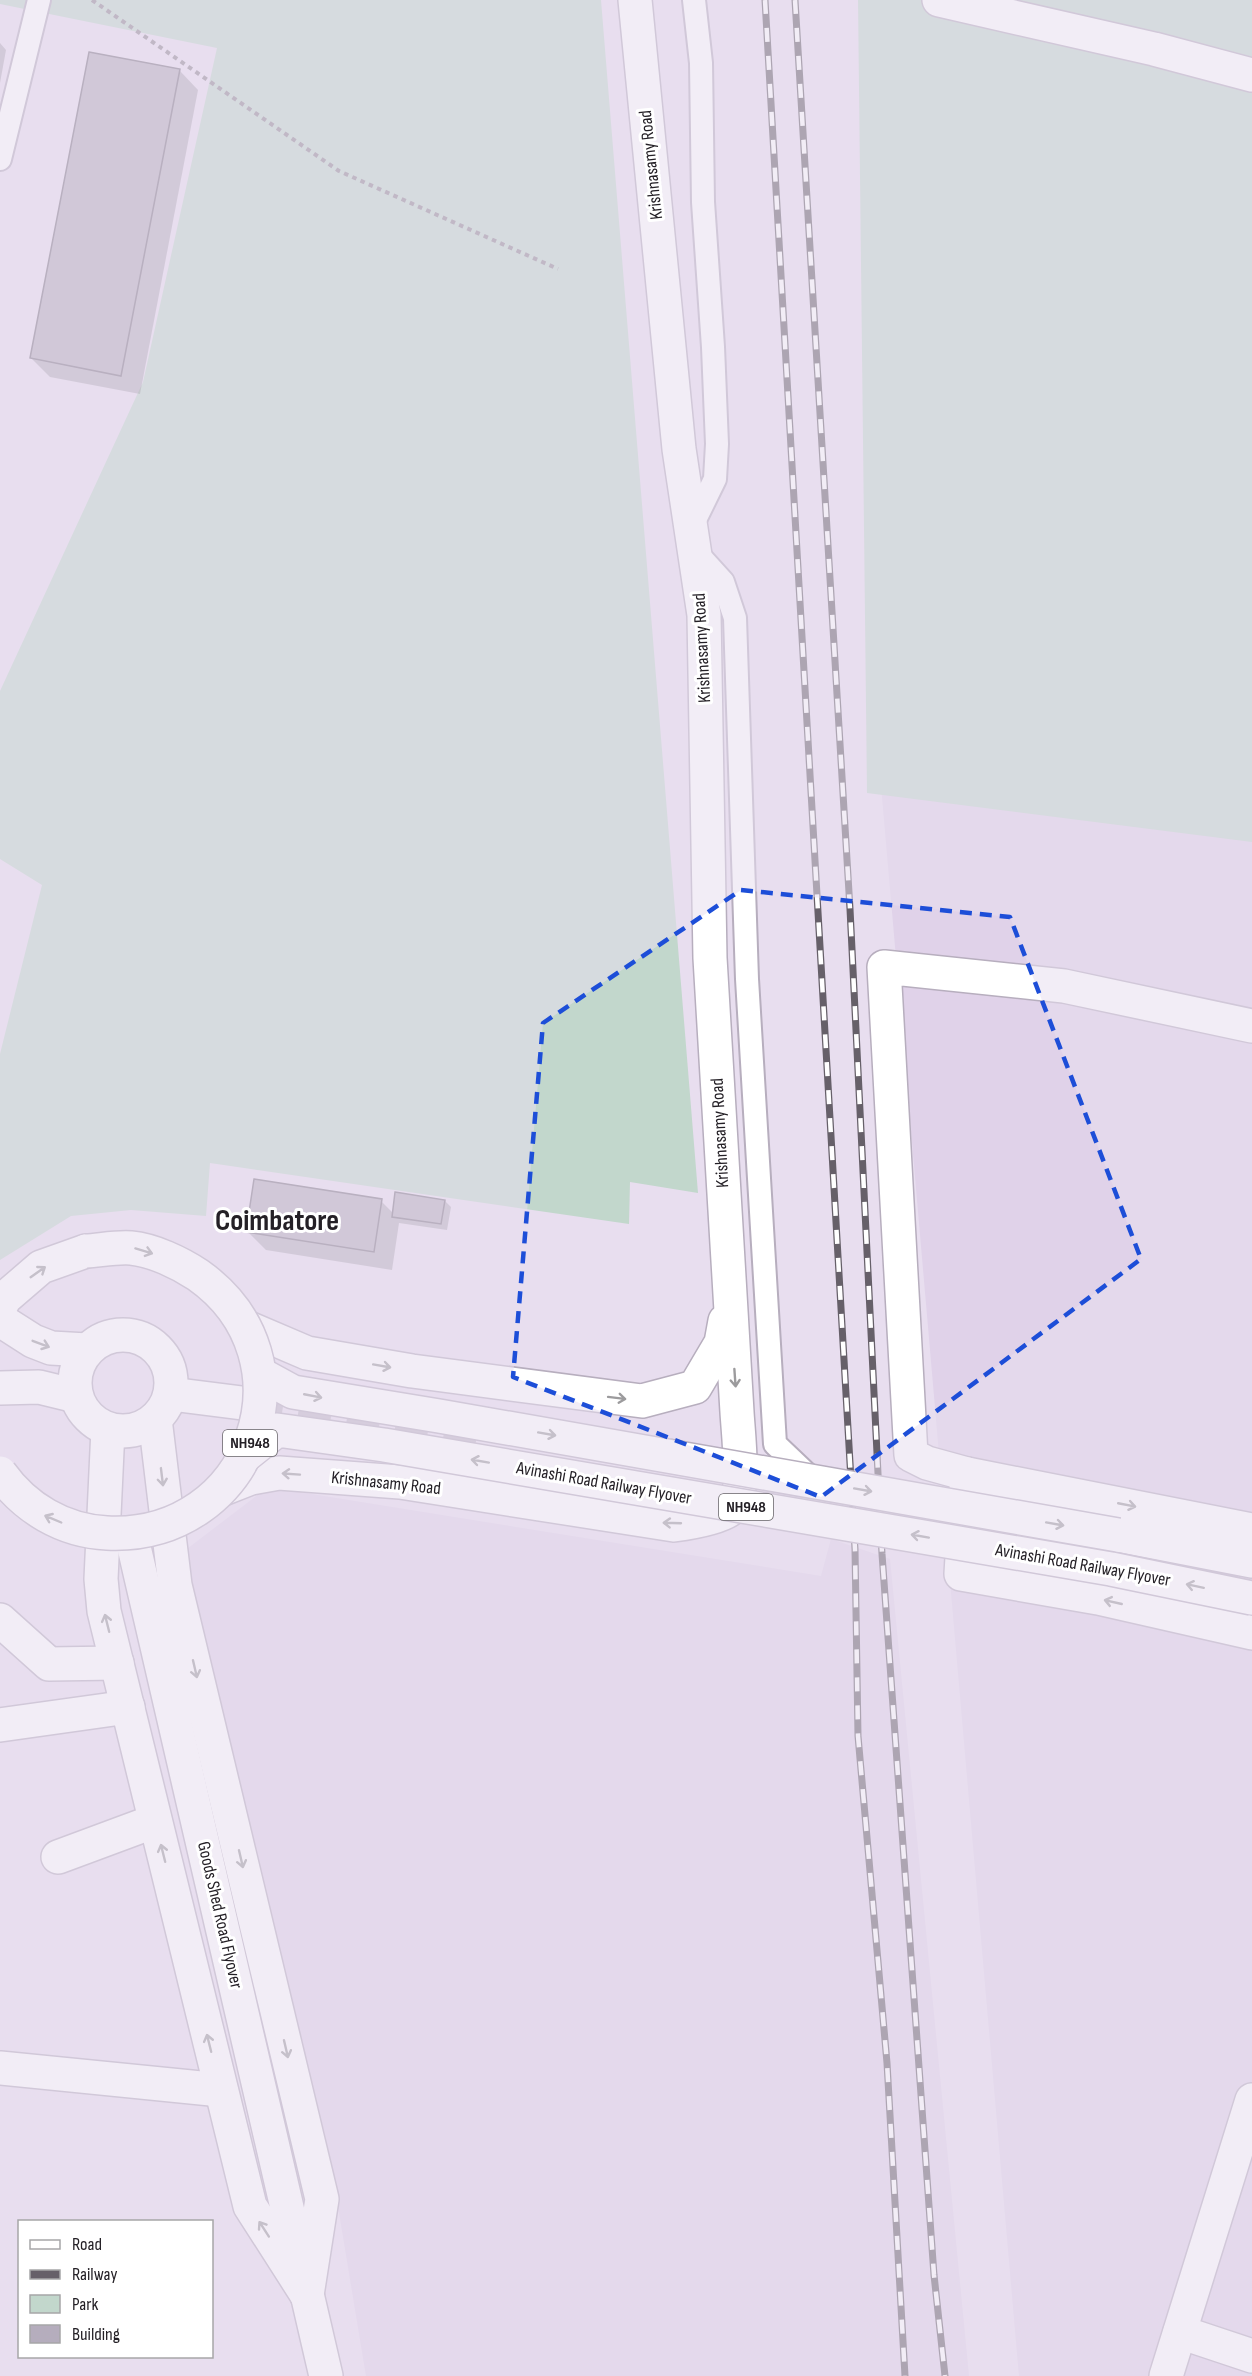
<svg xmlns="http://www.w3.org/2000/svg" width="1252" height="2376" font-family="'Sofia Sans Condensed',sans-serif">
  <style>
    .built { fill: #e0d2e9 }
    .green { fill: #c2d7cc }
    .shadow { fill: #0003 }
    .building { fill: #b5adbd; stroke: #807887; stroke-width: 1.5 }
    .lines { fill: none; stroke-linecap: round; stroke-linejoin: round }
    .secondary-tunnel { stroke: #c1b8c7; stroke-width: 33; stroke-dasharray: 33 16; stroke-linecap: butt }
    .service-casing { stroke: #b7aebe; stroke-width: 26 }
    .minor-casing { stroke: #b7aebe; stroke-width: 36 }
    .tertiary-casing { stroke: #b7aebe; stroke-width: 36 }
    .secondary-casing { stroke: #b7aebe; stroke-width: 36 }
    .trunk-casing { stroke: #b7aebe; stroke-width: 36 }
    .path { stroke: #928a96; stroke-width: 4; stroke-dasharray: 4.5 4.5; stroke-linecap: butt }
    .service { stroke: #fff; stroke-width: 22 }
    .minor { stroke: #fff; stroke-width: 33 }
    .tertiary { stroke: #fff; stroke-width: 33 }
    .secondary { stroke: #fff; stroke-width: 33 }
    .trunk { stroke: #fff; stroke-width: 33 }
    .rail-casing { stroke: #666069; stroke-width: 7 }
    .rail { stroke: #fff; stroke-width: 4.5; stroke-dasharray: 14; stroke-linecap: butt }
    .trunk-bridge-casing { stroke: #b7aebe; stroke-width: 36; stroke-linecap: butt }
    .trunk-bridge { stroke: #fff; stroke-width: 33 }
    .oneway { stroke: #9c9b9d }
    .marked { fill: none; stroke: #1d4ed8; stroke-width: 4.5; stroke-dasharray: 12 8; stroke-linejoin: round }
    .labels { text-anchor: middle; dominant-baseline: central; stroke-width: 6; stroke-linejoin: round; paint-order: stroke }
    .shield { fill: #fff; stroke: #666367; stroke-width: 1.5 }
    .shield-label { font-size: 16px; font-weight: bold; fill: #242026 }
    .street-label { font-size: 18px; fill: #242026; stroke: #fff }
    .town-label { font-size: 30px; font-weight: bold; fill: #242026; stroke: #fff }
  </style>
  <rect width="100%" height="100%" fill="#e8deef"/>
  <g class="built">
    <polygon points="868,635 1252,680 1252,2376 1019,2376"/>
    <polygon points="268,1487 821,1576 831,1539 890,1559 969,2376 366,2376 329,2152 183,1552"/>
  </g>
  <g class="green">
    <polygon points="0,0 601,0 698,1193 630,1182 629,1224 210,1163 206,1216 131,1210 71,1216 0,1260 0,1054 42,885 0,859 0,691 143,382 217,48 0,4"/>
    <polygon points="858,0 1252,0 1252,842 867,793"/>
  </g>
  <g class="shadow">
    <polygon points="0,43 6,50 0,83"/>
    <polygon points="180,71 198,90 140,394 50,377 31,358"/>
    <polygon points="381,1201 394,1214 445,1201 451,1207 447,1230 399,1223 392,1270 266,1250 247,1231"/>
  </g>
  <g class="building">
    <polygon points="89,52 180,69 121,376 30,358"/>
    <polygon points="254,1179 382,1199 374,1252 246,1232"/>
    <polygon points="395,1192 445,1200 441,1224 392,1217"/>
  </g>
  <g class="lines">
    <g class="secondary-tunnel">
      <polyline points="250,1404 489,1441"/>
      <polyline points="965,1524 1252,1579"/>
    </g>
    <defs>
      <g id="service">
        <polyline points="0,159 39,0"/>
        <polyline points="691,528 715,479 717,444 713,347 703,202 701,63 694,0"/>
        <polyline points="694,550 723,582 735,618 747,979 775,1444 815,1482"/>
      </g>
      <g id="minor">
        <polyline points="939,0 1154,49 1252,75"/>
        <polyline points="967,1474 927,1463 911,1455 884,967 1064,986 1252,1026"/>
        <polyline points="0,1620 49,1664 117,1663"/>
        <polyline points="0,1725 128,1707"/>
        <polyline points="58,1857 155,1821"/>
        <polyline points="0,2068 221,2090"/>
        <polyline points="1180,2332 1252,2356"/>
        <polyline points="1166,2376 1252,2100"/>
      </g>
      <polyline id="tertiary" points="1252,1530 967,1474 961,1574 1098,1598 1252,1633"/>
      <g id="secondary">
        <polyline points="0,1320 33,1341 51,1348 87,1350"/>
        <polyline points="246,1327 307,1353 412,1371 642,1401 695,1387 721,1343 725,1321"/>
        <circle cx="123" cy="1383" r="48"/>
        <polyline points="0,1388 39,1387 76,1396"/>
        <polyline points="171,1394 250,1404"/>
        <polyline points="155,1419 175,1585 322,2199 307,2295"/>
        <polyline points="108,1429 101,1579 104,1611 250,2206 307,2295"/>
        <path d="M223,1489l28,-11 28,-5 121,9 274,43c15,-2 47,-7 58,-17 14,-14 6,-76 5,-96l-27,-454 -6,-343 -25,-166 -44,-449"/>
        <polyline points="131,1534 326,2376"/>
      </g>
      <g id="trunk">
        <polyline points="0,1307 5,1298 41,1267 86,1251"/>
        <polyline points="1118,1535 1252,1561"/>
      </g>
    </defs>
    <use href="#service" class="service-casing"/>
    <use href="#minor" class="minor-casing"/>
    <use href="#tertiary" class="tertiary-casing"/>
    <use href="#secondary" class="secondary-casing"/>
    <use href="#trunk" class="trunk-casing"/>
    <polyline class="path" points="92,0 339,171 558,269"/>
    <use href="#service" class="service"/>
    <use href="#minor" class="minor"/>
    <use href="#tertiary" class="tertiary"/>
    <use href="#secondary" class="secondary"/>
    <use href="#trunk" class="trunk"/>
    <defs>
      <g id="rail">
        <polyline points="765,0 855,1549 858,1736 887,2063 905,2376"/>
        <polyline points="795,0 850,909 882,1554 934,2275 945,2376"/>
      </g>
    </defs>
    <use href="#rail" class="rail-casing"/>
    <use href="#rail" class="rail"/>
    <defs>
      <g id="trunk-bridge">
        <polyline points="260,1374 293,1392 439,1416 1118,1535"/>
        <polyline points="247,1454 277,1430 384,1445 1111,1569 1252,1598"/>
        <path d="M0,1473c25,35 63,58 107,60 146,7 210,-174 91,-258 -18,-12 -45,-25 -67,-27 -15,-1 -30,2 -45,3"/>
      </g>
    </defs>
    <use href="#trunk-bridge" class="trunk-bridge-casing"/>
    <use href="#trunk-bridge" class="trunk-bridge"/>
  </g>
  <defs><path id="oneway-shaft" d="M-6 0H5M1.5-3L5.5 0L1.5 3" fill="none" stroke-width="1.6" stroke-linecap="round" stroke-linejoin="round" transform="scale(1.5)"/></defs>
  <g class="oneway">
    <use href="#oneway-shaft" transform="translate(144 1251) rotate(17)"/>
    <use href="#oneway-shaft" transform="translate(38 1272) rotate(-35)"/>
    <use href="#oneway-shaft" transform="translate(41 1344) rotate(21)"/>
    <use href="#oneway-shaft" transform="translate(382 1366) rotate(10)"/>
    <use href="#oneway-shaft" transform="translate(735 1378) rotate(86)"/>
    <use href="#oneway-shaft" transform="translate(313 1396) rotate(11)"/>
    <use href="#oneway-shaft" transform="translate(617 1398) rotate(7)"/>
    <use href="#oneway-shaft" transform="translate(547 1434) rotate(10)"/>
    <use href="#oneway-shaft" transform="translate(480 1461) rotate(-170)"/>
    <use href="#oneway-shaft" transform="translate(291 1474) rotate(-176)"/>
    <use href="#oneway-shaft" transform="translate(162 1477) rotate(83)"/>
    <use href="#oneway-shaft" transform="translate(863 1490) rotate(10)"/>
    <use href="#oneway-shaft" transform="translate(1127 1505) rotate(11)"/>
    <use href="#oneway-shaft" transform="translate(53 1519) rotate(-157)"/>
    <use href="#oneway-shaft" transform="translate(672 1523) rotate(-178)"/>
    <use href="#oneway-shaft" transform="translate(1055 1524) rotate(10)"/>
    <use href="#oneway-shaft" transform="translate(920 1536) rotate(-170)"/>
    <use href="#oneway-shaft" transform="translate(1195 1586) rotate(-168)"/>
    <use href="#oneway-shaft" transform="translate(1113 1602) rotate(-167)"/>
    <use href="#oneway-shaft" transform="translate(107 1623) rotate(-104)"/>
    <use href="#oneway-shaft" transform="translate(195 1669) rotate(77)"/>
    <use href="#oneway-shaft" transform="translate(163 1853) rotate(-104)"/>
    <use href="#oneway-shaft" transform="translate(241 1859) rotate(77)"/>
    <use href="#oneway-shaft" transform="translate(209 2043) rotate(-104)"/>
    <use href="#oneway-shaft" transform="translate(286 2049) rotate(77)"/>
    <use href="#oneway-shaft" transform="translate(264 2229) rotate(-123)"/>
  </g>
  <path d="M0 0H1252V2376H0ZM741,890l269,27 131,342 -320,238 -308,-120 30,-354z" fill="#e8deef" fill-opacity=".55" fill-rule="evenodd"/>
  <path class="marked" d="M741,890l269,27 131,342 -320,238 -308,-120 30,-354z"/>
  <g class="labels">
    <g class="shield">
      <rect x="223" y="1430" width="54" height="26" rx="4.5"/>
      <rect x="719" y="1494" width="54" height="26" rx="4.5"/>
    </g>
    <g class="shield-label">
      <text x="250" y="1443">NH948</text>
      <text x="746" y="1507">NH948</text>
    </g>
    <g class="street-label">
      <text transform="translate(651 165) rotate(-96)">Krishnasamy Road</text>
      <text transform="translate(702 648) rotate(-93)">Krishnasamy Road</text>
      <text transform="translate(720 1133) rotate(-93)">Krishnasamy Road</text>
      <text transform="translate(386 1483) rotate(6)">Krishnasamy Road</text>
      <text transform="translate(604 1483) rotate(10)">Avinashi Road Railway Flyover</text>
      <text transform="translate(1083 1565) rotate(10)">Avinashi Road Railway Flyover</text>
      <text transform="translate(220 1915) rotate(77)">Goods Shed Road Flyover</text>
    </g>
    <g class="town-label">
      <text x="277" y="1221">Coimbatore</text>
    </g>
  </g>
  <rect x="18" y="2220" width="195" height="138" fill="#ffffff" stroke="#a7a6a8" stroke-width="1.5"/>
  <rect x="30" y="2240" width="30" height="9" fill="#ffffff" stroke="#a7a6a8" stroke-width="1.5"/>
  <text x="72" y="2250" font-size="18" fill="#242026">Road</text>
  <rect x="30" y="2270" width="30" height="9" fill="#666069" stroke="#a7a6a8" stroke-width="1.5"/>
  <text x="72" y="2280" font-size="18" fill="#242026">Railway</text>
  <rect x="30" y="2295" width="30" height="18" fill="#c2d7cc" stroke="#a7a6a8" stroke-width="1.5"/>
  <text x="72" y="2310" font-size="18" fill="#242026">Park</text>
  <rect x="30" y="2325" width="30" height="18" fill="#b5adbd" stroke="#a7a6a8" stroke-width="1.5"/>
  <text x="72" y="2340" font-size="18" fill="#242026">Building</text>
</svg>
